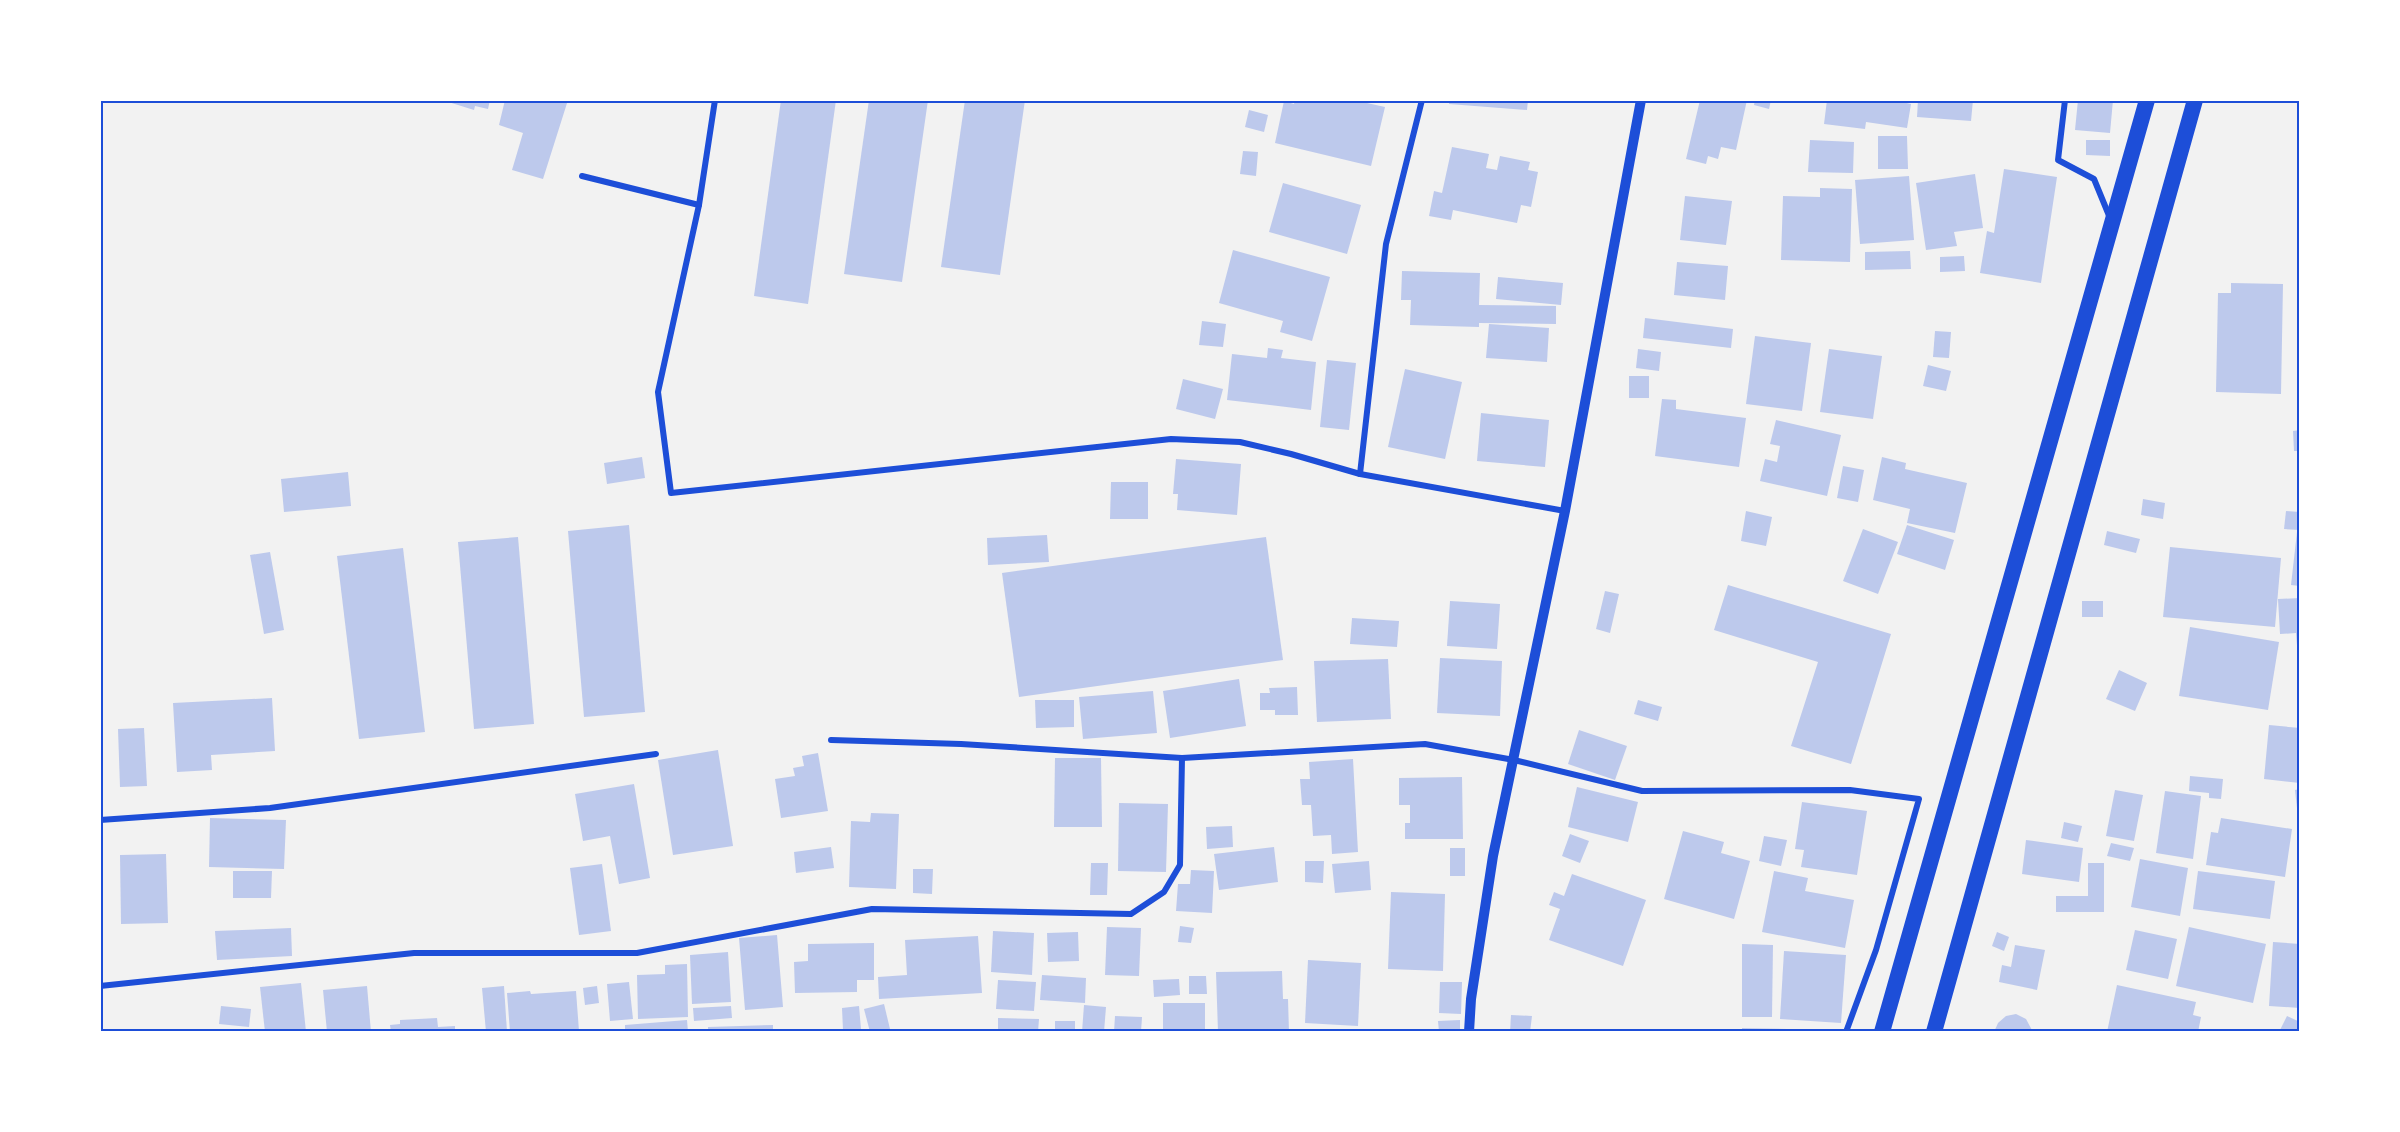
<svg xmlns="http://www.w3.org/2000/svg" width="2400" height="1132" font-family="'PT Sans',sans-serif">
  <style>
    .building { fill: #bdc9ec }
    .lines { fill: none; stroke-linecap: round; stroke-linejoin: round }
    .minor { stroke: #1d4ed8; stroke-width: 6 }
    .tertiary { stroke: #1d4ed8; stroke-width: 10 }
    .trunk { stroke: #1d4ed8; stroke-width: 16 }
    .neatline { fill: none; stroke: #1d4ed8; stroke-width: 2 }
  </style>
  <rect width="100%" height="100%" fill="#f2f2f2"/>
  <g class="building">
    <polygon points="442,100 490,100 488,109 475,106 474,110"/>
    <polygon points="505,100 568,100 543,179 512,170 523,133 499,125"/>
    <polygon points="781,100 836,100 808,304 754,296"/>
    <polygon points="869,100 928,100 902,282 844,274"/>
    <polygon points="965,100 1025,100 1000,275 941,267"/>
    <polygon points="1295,100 1367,100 1367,103 1385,107 1371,166 1275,143 1284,101 1294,104"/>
    <polygon points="1449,100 1528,100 1527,110 1449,104"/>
    <polygon points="1700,100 1747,100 1736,150 1721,147 1718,159 1708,156 1706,164 1686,159"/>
    <polygon points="1755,100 1771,100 1769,109 1754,105"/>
    <polygon points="1827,100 1893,100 1911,104 1907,128 1866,122 1865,129 1824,124"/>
    <polygon points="1918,100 1973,100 1971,121 1917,117"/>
    <polygon points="2078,100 2113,100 2110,133 2075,130"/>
    <polygon points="1249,110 1268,115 1264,132 1245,127"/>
    <polygon points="1878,136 1907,136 1908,169 1878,169"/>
    <polygon points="1810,140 1854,142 1853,173 1808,172"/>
    <polygon points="2086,140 2110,140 2110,156 2086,155"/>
    <polygon points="1452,147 1489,154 1486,168 1497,170 1500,156 1530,162 1528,170 1538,172 1531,207 1521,205 1517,223 1453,210 1451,220 1429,216 1434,191 1442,193"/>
    <polygon points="1243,151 1258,152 1256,176 1240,174"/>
    <polygon points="2004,169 2057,177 2041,283 1980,273 1987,231 1994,233"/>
    <polygon points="1975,174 1983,228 1954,232 1957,246 1926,250 1916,183"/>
    <polygon points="1909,176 1914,240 1860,244 1855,180"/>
    <polygon points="1283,183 1361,205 1347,254 1269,232"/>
    <polygon points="1820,188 1852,189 1850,262 1781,260 1783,196 1820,197"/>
    <polygon points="1685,196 1732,201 1726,245 1680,240"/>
    <polygon points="1233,250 1330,277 1312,341 1280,332 1283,321 1219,303"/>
    <polygon points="1910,251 1911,269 1865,270 1865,252"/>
    <polygon points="1964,256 1965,271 1940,272 1940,257"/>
    <polygon points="1677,262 1728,266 1725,300 1674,295"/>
    <polygon points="1402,271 1480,273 1479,305 1556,306 1556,324 1479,323 1479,327 1410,325 1411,300 1401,300"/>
    <polygon points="1498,277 1563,283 1561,305 1496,299"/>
    <polygon points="2231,283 2283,284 2281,394 2216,392 2218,293 2231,293"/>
    <polygon points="1645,318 1733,329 1731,348 1643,338"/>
    <polygon points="1202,321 1226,324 1223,347 1199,345"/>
    <polygon points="1489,324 1549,328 1547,362 1486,358"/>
    <polygon points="1935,331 1951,332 1949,358 1933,357"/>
    <polygon points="1755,336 1811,343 1802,411 1746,404"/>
    <polygon points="1268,348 1283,350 1281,358 1316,362 1311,410 1227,400 1232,354 1267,358"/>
    <polygon points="1638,349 1661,352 1659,371 1636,368"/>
    <polygon points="1829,349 1882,356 1873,419 1820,412"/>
    <polygon points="1327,360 1356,363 1349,430 1320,427"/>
    <polygon points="1928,365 1951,371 1946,391 1923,386"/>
    <polygon points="1405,369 1462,382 1445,459 1388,447"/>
    <rect x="1629" y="376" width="20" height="22"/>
    <polygon points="1183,379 1223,389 1215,419 1176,409"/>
    <polygon points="1662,399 1676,400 1676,409 1746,418 1739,467 1655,456"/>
    <polygon points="1481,413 1549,420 1545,467 1477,461"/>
    <polygon points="1776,420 1841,435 1827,496 1760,481 1765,459 1777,462 1780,446 1770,444"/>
    <polygon points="2300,430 2300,451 2294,451 2293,431"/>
    <polygon points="642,457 645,478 607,484 604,463"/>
    <polygon points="1882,457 1906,463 1905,469 1967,483 1955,533 1907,523 1910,509 1873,500"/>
    <polygon points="1176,459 1241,464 1237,515 1177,510 1178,494 1173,494"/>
    <polygon points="1843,466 1864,470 1858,502 1837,498"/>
    <polygon points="348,472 351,506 284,512 281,479"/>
    <polygon points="1111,482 1148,482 1148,519 1110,519"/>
    <polygon points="2143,499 2165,503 2163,519 2141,515"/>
    <polygon points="1746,511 1772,517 1766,546 1741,541"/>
    <polygon points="2286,511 2300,512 2300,530 2284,529"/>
    <polygon points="629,525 645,712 584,717 568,531"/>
    <polygon points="1907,525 1954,540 1945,570 1897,554"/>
    <polygon points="1863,529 1898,542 1878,594 1843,581"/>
    <polygon points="2107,531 2140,539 2136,553 2104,545"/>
    <polygon points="2297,532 2300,533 2300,586 2291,585"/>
    <polygon points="1047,535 1049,562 988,565 987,538"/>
    <polygon points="518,537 534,724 474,729 458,542"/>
    <polygon points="1266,537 1283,660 1019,697 1002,573"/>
    <polygon points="2170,547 2281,558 2275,627 2163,617"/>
    <polygon points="403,548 425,732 359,739 337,556"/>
    <polygon points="270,552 284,630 264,634 250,555"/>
    <polygon points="1728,585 1891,634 1851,764 1791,746 1818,662 1714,630"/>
    <polygon points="1605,591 1619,594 1610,633 1596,629"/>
    <polygon points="2300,598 2300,658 2298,658 2296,633 2280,634 2278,599"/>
    <polygon points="1450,601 1500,604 1497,649 1447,646"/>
    <rect x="2082" y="601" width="21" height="16"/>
    <polygon points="1352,618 1399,621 1397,647 1350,644"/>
    <polygon points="2190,627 2279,642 2268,710 2179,696"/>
    <polygon points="1440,658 1502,661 1500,716 1437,713"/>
    <polygon points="1388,659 1391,719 1317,722 1314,661"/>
    <polygon points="2119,670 2147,683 2135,711 2106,699"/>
    <polygon points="1239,679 1246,726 1170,738 1163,691"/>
    <polygon points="1297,687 1298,715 1275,715 1275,710 1260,710 1260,693 1270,693 1269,688"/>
    <polygon points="1153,691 1157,733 1083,739 1079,697"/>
    <polygon points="272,698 275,751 211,755 212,770 177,772 173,703"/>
    <polygon points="1035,700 1074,700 1074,727 1036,728"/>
    <polygon points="1638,700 1662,707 1658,721 1634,714"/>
    <polygon points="2269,725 2300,728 2300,783 2264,779"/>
    <polygon points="144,728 147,786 120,787 118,729"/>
    <polygon points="1579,730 1627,746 1615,780 1568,764"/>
    <polygon points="718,750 733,846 673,855 658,760"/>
    <polygon points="818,753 828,811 781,818 775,779 795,776 793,768 804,766 802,756"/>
    <polygon points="1055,758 1101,758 1102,827 1054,827"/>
    <polygon points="1353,759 1358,852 1332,854 1331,835 1313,836 1311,805 1302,805 1300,779 1310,779 1309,762"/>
    <polygon points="2190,776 2223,779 2221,799 2209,798 2209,793 2189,791"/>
    <polygon points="1462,777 1463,839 1405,839 1405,823 1410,823 1410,805 1399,805 1399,778"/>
    <polygon points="634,784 650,878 619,884 610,836 583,841 575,794"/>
    <polygon points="1577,787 1638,802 1628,842 1568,827"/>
    <polygon points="2300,789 2300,807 2297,808 2295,790"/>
    <polygon points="2115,790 2143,795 2134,841 2106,836"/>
    <polygon points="2165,791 2201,796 2193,859 2156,853"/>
    <polygon points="1802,802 1867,811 1857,875 1801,867 1804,850 1795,849"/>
    <polygon points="1119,803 1168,804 1166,872 1118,871"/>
    <polygon points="871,813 899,814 896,889 849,887 851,821 870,822"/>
    <polygon points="210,818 286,820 284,869 209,867"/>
    <polygon points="2221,818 2292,829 2285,877 2206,865 2211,832 2218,833"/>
    <polygon points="2064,822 2082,826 2078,842 2061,838"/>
    <polygon points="1232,826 1233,847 1207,849 1206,827"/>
    <polygon points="1683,831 1724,842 1721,853 1750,861 1734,919 1664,899"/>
    <polygon points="1570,834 1589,841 1580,863 1562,856"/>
    <polygon points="1764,836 1787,840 1781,866 1759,861"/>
    <polygon points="2026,840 2083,848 2079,882 2022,874"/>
    <polygon points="2111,843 2134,848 2130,861 2107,856"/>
    <polygon points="831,847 834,868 796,873 794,852"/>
    <polygon points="1274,847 1278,882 1219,890 1214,854"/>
    <rect x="1450" y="848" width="15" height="28"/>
    <polygon points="166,854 168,923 121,924 120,855"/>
    <polygon points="2140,859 2188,868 2180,916 2131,907"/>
    <polygon points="1305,861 1324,861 1323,883 1305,882"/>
    <polygon points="1369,861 1371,890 1335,893 1332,864"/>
    <polygon points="1091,863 1108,863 1107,895 1090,895"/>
    <polygon points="2088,863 2104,863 2104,912 2056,912 2056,896 2088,896"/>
    <polygon points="602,864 611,931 579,935 570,868"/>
    <polygon points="913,869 933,869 932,894 913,893"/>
    <polygon points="1191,870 1214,871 1212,913 1176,911 1178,884 1190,884"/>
    <polygon points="233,871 272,871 271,898 233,898"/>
    <polygon points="1774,871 1808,878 1805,891 1854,900 1845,948 1762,932"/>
    <polygon points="2198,871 2275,881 2270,919 2193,909"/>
    <polygon points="1572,874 1646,900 1623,966 1549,940 1560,909 1549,905 1554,892 1564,896"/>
    <polygon points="1391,892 1445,894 1443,971 1388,969"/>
    <polygon points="1180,926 1194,928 1191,943 1178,942"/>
    <polygon points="1107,927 1141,928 1139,976 1105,975"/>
    <polygon points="2189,927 2266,944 2253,1003 2176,986"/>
    <polygon points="291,928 292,956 217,960 215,931"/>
    <polygon points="2135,930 2177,939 2168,979 2126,970"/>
    <polygon points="993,931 1034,933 1032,975 991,972"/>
    <polygon points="1078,932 1079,961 1048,962 1047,933"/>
    <polygon points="1997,932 2009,937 2004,951 1992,946"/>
    <polygon points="777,935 783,1007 745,1010 739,938"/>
    <polygon points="978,936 982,993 879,999 878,977 907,975 905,940"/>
    <polygon points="2273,942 2300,944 2300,1008 2269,1006"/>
    <polygon points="874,943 874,980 857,980 857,992 795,993 794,962 808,961 808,944"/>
    <polygon points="1742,944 1773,945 1772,1017 1742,1017"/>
    <polygon points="2015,945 2045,950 2037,990 1999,982 2002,965 2011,967"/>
    <polygon points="1784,951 1846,955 1841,1023 1780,1019"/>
    <polygon points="728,952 731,1002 692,1004 690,955"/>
    <polygon points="1308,960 1361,963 1358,1026 1305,1023"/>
    <polygon points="687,964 688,1017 638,1019 637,975 665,974 665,965"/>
    <polygon points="1282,971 1283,999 1288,999 1289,1032 1218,1032 1216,972"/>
    <polygon points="1042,975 1086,978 1085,1003 1040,1000"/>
    <polygon points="1189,976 1206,976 1207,994 1189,994"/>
    <polygon points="1179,979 1180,995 1154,997 1153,980"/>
    <polygon points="998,980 1036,982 1034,1011 996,1009"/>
    <polygon points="629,982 633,1019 610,1021 607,984"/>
    <polygon points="1440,982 1462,982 1461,1014 1439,1013"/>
    <polygon points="301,983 306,1032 265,1032 260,987"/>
    <polygon points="2117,985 2196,1002 2193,1015 2201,1017 2198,1032 2107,1032"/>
    <polygon points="367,986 371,1032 327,1032 323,990"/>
    <polygon points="504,986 507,1032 486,1032 482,988"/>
    <polygon points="597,986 599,1003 585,1005 583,988"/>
    <polygon points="530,991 531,994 576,991 579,1031 510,1032 507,993"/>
    <rect x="1163" y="1003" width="42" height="29"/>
    <polygon points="884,1004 890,1029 870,1032 864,1009"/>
    <polygon points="1084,1005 1106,1007 1104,1032 1082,1032"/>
    <polygon points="221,1006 251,1009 249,1027 219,1024"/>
    <polygon points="731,1006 732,1018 694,1021 693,1008"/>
    <polygon points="859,1006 861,1029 843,1030 842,1008"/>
    <polygon points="2016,1014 2026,1019 2033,1032 1994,1032 1998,1023 2006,1016"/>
    <polygon points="1511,1015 1532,1016 1530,1032 1510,1032"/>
    <polygon points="1115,1016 1142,1017 1141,1032 1114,1032"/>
    <polygon points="2287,1016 2300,1022 2300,1032 2279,1032"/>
    <polygon points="437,1018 438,1027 455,1026 455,1032 391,1032 390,1025 400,1024 400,1020"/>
    <polygon points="998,1018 1039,1019 1038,1032 998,1032"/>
    <polygon points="687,1020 688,1032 625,1032 625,1025"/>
    <polygon points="1460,1020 1460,1032 1439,1032 1438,1021"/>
    <rect x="1055" y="1021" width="20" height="11"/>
    <polygon points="773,1025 773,1032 708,1032 708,1027"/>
    <polygon points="1742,1028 1787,1029 1787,1032 1742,1032"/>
  </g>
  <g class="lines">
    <g class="minor">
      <polyline points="715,100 699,205 658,392 671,493 1171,439 1240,442 1291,454 1360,474 1565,511"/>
      <polyline points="2065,100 2058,160 2094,179 2110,218"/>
      <polyline points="582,176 699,205"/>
      <polyline points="1360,474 1386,244 1422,100"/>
      <polyline points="831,740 961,744 1182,758 1425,744 1514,760 1642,791 1850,790 1919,799 1876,950 1846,1032"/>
      <polyline points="100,820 270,808 656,754"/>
      <polyline points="100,986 414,953 637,953 872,909 1131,914 1164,892 1180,865 1182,758"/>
    </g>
    <polyline class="tertiary" points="1469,1032 1471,999 1493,856 1565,511 1641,100"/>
    <g class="trunk">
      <polyline points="1882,1032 2147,100"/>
      <polyline points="1934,1032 2195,100"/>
    </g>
  </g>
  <rect width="2400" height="1132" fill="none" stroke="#ffffff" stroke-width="204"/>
  <rect x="102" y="102" width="2196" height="928" class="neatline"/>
</svg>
